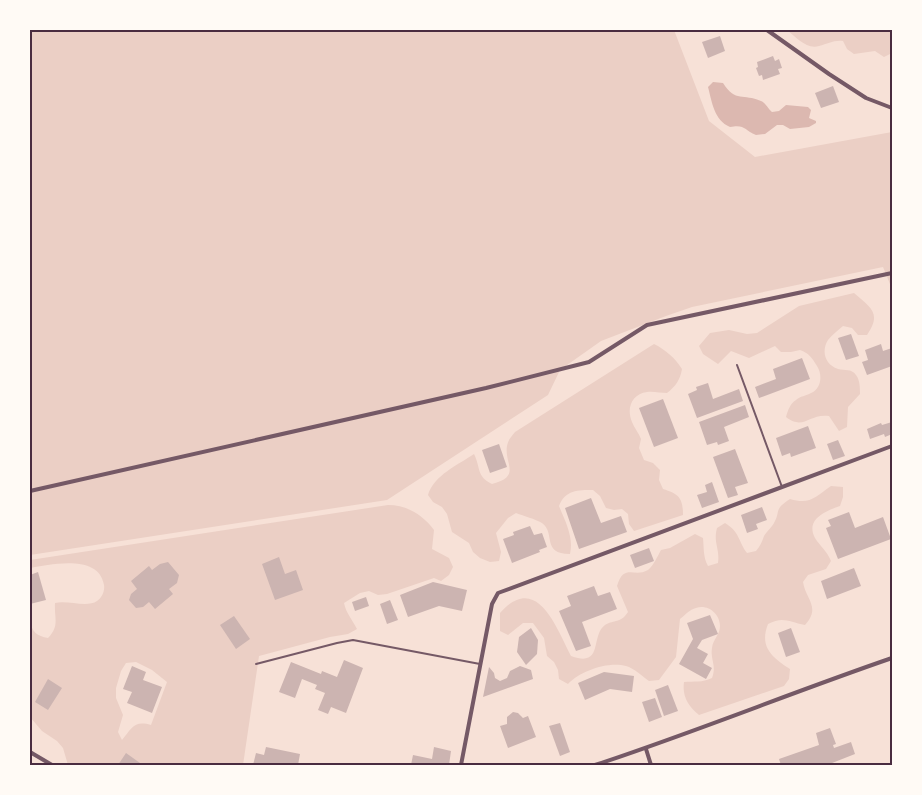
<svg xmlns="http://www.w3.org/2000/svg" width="922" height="795" font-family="'Nunito Sans',sans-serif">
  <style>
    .green { fill: #ebcfc5; fill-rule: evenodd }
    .water { fill: #dcb8b0 }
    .building { fill: #ccb4b1 }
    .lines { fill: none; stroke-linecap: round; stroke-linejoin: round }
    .service { stroke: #755966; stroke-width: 2 }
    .minor { stroke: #755966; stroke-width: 4 }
    .neatline { fill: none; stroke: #4a2c40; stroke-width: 2 }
  </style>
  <rect width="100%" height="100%" fill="#f7e1d7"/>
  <g class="green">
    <polygon points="30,30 674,30 709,121 755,157 892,132 892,289 883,267 692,307 666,316 601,341 560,370 548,395 387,500 30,555"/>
    <path d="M787,30h105v23l-8,4 -9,-6 -21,3 -7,-5 -4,-8c-10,-1 -15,3 -24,5 -12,4 -23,-9 -32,-16z"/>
    <path d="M854,293c17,15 28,20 13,42h-9l-6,-7 -9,-2c-5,4 -11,9 -15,14 -7,11 -3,25 10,29 7,2 13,-1 18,6 4,5 4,13 4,19l-12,13 -1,20 -8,4 -10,-15c-20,-3 -25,15 -43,1 2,-7 4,-13 10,-17 4,-4 10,-4 15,-7 10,-4 12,-18 6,-27 -5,-8 -8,-13 -17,-16l-9,2h-10l-6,-6 -26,12 -18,-7 -13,13 -15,-10 -4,-8 11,-13 19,-3 18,4 10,-1 42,-27z"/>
    <path d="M654,344c12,6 21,14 28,25 -2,11 -6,17 -15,24 -6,0 -14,-2 -20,-1 -15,2 -21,16 -15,30 2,6 7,11 9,17l-2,9 5,12 9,3 7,7 -1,10 4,9c16,5 20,9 20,26l-49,16 -5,-7 -1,-10 -6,-5 -8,1 -8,-2 -6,-12 -7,-6c-15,0 -28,0 -34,16 6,15 15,31 11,48 -29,0 -14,-21 -28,-31 -7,-4 -18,-7 -26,-10l-8,5 -12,15 5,19 -2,9 -9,1 -10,-4 -7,-6 -4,-9 -17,-11 -5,-18 -5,-7 -9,-5 -5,-7c6,-20 30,-30 46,-41 7,14 2,22 18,30 30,-8 12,-20 15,-38 1,-6 4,-9 8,-14z"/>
    <path d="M831,486l12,1v10l-3,9c-14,5 -35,13 -25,32 5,8 12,13 16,23l-5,8 -18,6 -5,7c3,18 18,25 2,43 -16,-3 -22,-9 -37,-1 -9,23 4,33 22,45l-1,10 -5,7 -85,29c-11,-9 -17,-19 -15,-33 10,-1 18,1 28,-4 5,-13 -2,-18 0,-30 1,-9 8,-13 8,-22 0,-12 -12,-22 -24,-18 -6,1 -12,8 -16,11l-4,38 -17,23 -10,1c-6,-4 -15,-13 -23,-15 -18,-5 -46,5 -58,18l-9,-5 -1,-9 -4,-8 -7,-6 -3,-18 -11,-15h-10l-15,12 -8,-4v-18c37,-42 57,16 71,43 33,12 19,-20 34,-31 10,-6 15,-1 23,-13l-11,-26c7,-23 17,-8 31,-16 6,-5 9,-13 13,-20l9,-2 25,-14 8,4c1,11 0,19 5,28l10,-3c2,-15 -5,-20 -1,-35l8,-5c15,9 13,18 22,30l9,-2c4,-5 6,-9 8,-15 3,-5 8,-9 10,-13 7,-12 -1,-13 16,-24 20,6 25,-2 41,-13z"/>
    <path d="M388,505c19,0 35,10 46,25l-2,19 17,9 4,9 -4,8 -8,6 -7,-3 -47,16 -9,1 -9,-4 -9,2 -16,10c2,10 8,16 13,26l-9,5 -18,3 -71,19 -16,109h-175l-5,-17 -6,-7 -15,-10 -12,-14v-96c2,11 7,15 18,17 12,-13 6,-19 7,-35 13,-3 32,5 42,-2 5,-3 8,-10 7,-16 -5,-31 -52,-21 -74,-17v-8zM136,662l16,8 15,12 -16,43c-17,-5 -19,3 -29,15l-4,-8 5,-17 -7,-17v-10l5,-17 5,-8z"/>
  </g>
  <path class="water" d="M713,82l10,1c13,20 20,10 38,18 5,2 7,8 11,11l7,-1 7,-6 22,2 3,3 -2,8 7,3v2l-7,4 -19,2 -7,-4h-6l-12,9 -9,1c-12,-5 -11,-11 -26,-8 -16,-7 -18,-25 -22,-40z"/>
  <g class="building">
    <polygon points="720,36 725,51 708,58 702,42"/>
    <polygon points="773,56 775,61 779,59 782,68 778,69 780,74 763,80 762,75 759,76 756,68 758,67 757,62"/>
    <polygon points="833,86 839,102 821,108 815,93"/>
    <polygon points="851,334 859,356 846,360 838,338"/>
    <polygon points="881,344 883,351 892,348 892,366 867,375 862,362 868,360 865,350"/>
    <polygon points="802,358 810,379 759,398 755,387 776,379 773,369"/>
    <polygon points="708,383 713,399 739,389 743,401 697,418 688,394 697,390 696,387"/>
    <polygon points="663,399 678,438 654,447 639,408"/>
    <polygon points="745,405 749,417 724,427 729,441 718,445 717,442 707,445 699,422"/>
    <polygon points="892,422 892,434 885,437 884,434 870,439 867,429 881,423 882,425"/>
    <polygon points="808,426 816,448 791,457 790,453 782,456 776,438"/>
    <polygon points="838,440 845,456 833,460 827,444"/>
    <polygon points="499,444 507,467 490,473 482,450"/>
    <polygon points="735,449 748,483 735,487 738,495 728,498 713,457"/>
    <polygon points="712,482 719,502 702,508 697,495 707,492 705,485"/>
    <polygon points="591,498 601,523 621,516 627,532 579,549 565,508"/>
    <polygon points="762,507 767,520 756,524 758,529 747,533 741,515"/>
    <polygon points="849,512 855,528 883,517 891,539 838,559 826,528 831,526 828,520"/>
    <polygon points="530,526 534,535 542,533 547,547 539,550 540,552 512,563 503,539 514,535 513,532"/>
    <polygon points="649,548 654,561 635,568 630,555"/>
    <polygon points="279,557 285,574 296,570 303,590 275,600 262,564"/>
    <polygon points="168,562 179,575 177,583 169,589 173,594 155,609 149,602 143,607 136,608 129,600 131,594 137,589 131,581 149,566 152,570 160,564"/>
    <polygon points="854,568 861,586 827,599 821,581"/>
    <polygon points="38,572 46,600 30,604 30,575"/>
    <polygon points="433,582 467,590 462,611 439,606 408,617 400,595"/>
    <polygon points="594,586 598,596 610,592 617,609 582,622 591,646 576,651 559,611 571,606 567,596"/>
    <polygon points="366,597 369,606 355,611 352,602"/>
    <polygon points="390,600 398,620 387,624 380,604"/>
    <polygon points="710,615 718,634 702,640 697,648 708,654 703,663 712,668 706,679 679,664 693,639 687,623"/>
    <polygon points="234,616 250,639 236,649 220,625"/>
    <polygon points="531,628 538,640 537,654 526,665 517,652 519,637"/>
    <polygon points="791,628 800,652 786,657 778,633"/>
    <polygon points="344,660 363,668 346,713 331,707 328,714 318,710 325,693 315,689 317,685 302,679 295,698 279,692 291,662 321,674 322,671 337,677"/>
    <polygon points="132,666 146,672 143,680 162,687 152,713 127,703 132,692 123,689"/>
    <polygon points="520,666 531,670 533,679 483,697 489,667 494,673 495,678 500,681 507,678 510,671"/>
    <polygon points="604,672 634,676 632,692 610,689 585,700 578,683"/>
    <polygon points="48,679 62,688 48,710 35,702"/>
    <polygon points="668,685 678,711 664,716 655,690"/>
    <polygon points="655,698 662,717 649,722 642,702"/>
    <polygon points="513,712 518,713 523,718 528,716 536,737 508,748 500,726 507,724 507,717"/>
    <polygon points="560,723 570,752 560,756 549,726"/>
    <polygon points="830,728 836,744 833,745 834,748 851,742 855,754 827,765 781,765 779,759 819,745 816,733"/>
    <polygon points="266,747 300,754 298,765 277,763 277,765 253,765 256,753 264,755"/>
    <polygon points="434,747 451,751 449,765 411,765 413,755 432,759"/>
    <polygon points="126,753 140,763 138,765 118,765"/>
  </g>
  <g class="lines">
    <g class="service">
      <polyline points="737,365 782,487"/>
      <polyline points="256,664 337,643 353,640 480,664"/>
    </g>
    <g class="minor">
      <polyline points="767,30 829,74 866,98 892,108"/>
      <polyline points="30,491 486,388 589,362 647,325 892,273"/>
      <polyline points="646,749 651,765"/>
      <polyline points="30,752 52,765"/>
      <polyline points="461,765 492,604 498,593 892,446"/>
      <path d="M595,765c100,-33 198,-73 297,-107"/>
    </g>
  </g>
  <rect width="922" height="795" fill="none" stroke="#fffaf5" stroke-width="62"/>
  <rect x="31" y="31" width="860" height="733" class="neatline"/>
</svg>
